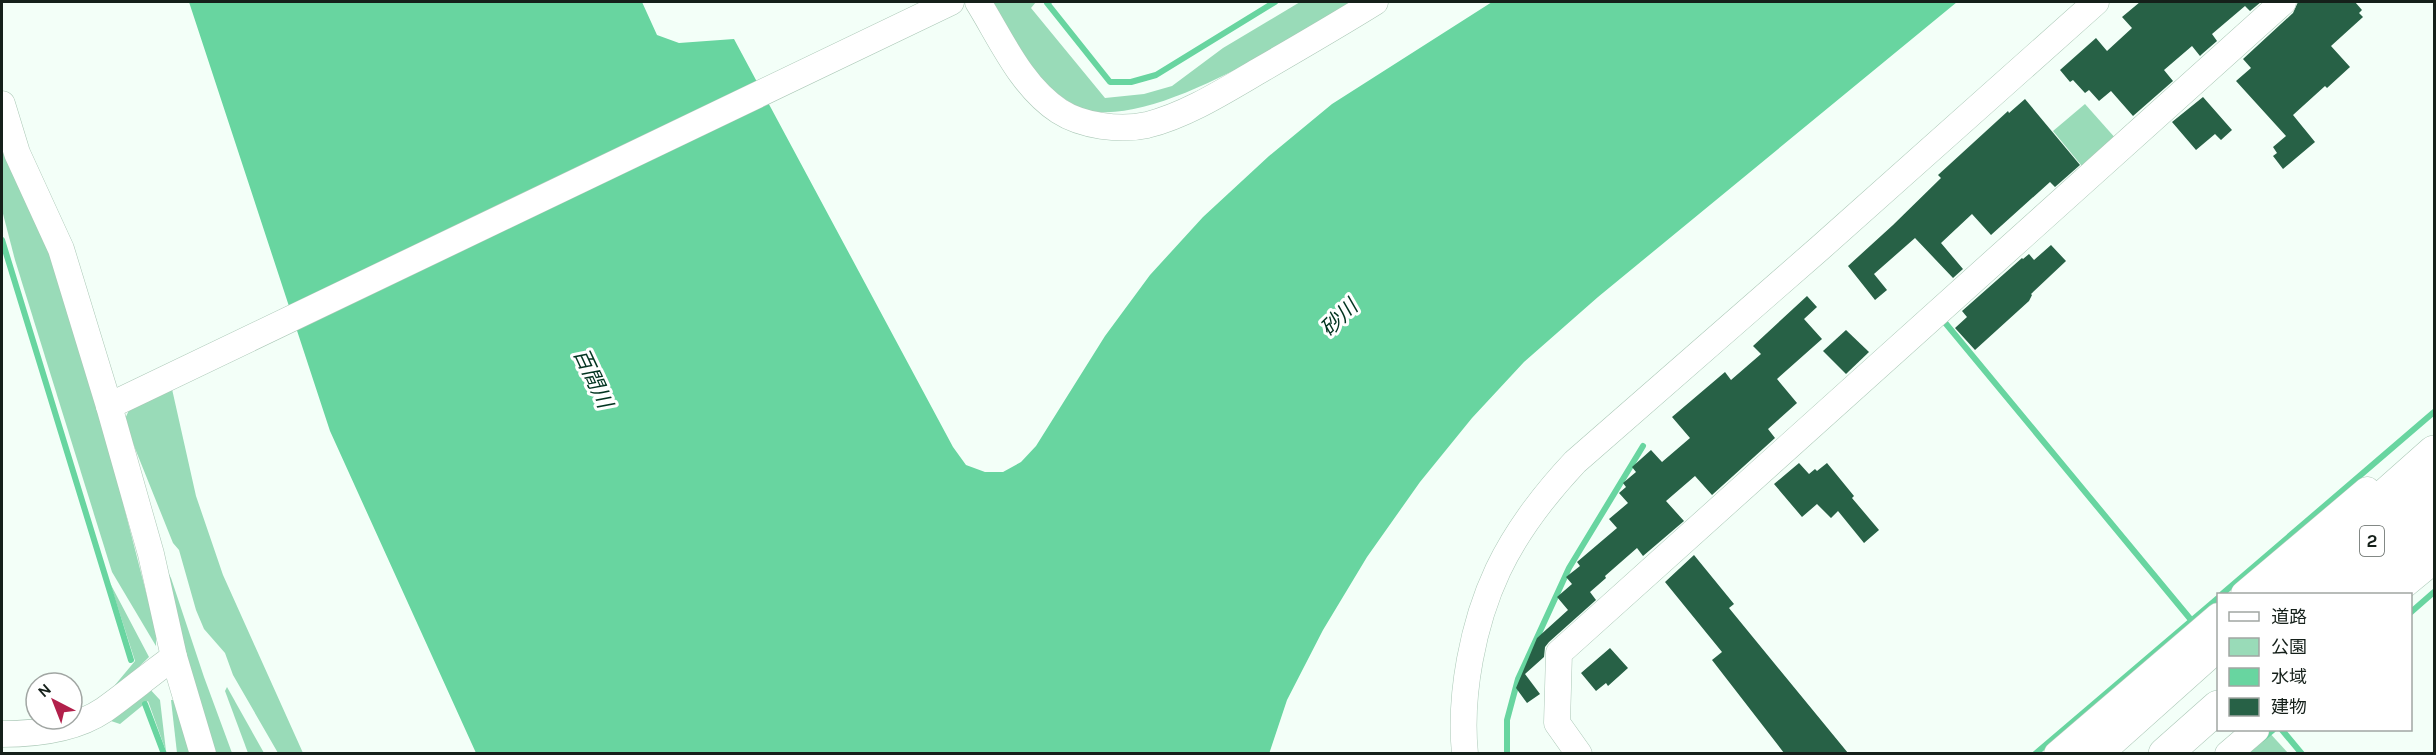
<svg xmlns="http://www.w3.org/2000/svg" width="2436" height="755" font-family="Karla,'Noto Sans JP',sans-serif">
  <style>
    .green { fill: #99dbb8 }
    .water { fill: #68d5a0 }
    .lines { fill: none; stroke-linecap: round; stroke-linejoin: round }
    .stream { stroke: #68d5a0; stroke-width: 6 }
    .building { fill: #276146 }
    .minor-casing { stroke: #abc8b7; stroke-width: 27 }
    .highway-casing { stroke: #abc8b7; stroke-width: 34 }
    .minor { stroke: #fff; stroke-width: 26 }
    .highway { stroke: #fff; stroke-width: 33 }
    .labels { text-anchor: middle; dominant-baseline: central; stroke-width: 6; stroke-linejoin: round; paint-order: stroke }
    .shield { fill: #fff; stroke: #5b635f; stroke-width: 1.5 }
    .shield-label { font-size: 18px; font-weight: bold; fill: #15201a }
    .water-label { font-size: 21px; font-style: italic; fill: #023420; stroke: #fff }
  </style>
  <rect width="100%" height="100%" fill="#f3fff8"/>
  <g class="green">
    <path d="M994,2h42l-5,6 74,90 39,-4 28,-8 51,-38 77,-46h53c-57,34 -211,134 -274,105 -40,-18 -63,-64 -86,-98z"/>
    <polygon points="2085,104 2117,140 2086,167 2081,165 2053,131"/>
    <polygon points="2,136 50,250 113,464 156,631 156,646 112,572 15,260 2,210"/>
    <polygon points="172,389 196,496 223,575 303,753 278,753 233,675 225,653 204,629 196,610 179,550 173,543 124,421 130,408"/>
    <polygon points="164,564 171,578 204,677 232,753 214,753 191,684"/>
    <polygon points="110,583 149,657 116,689 115,685 135,661"/>
    <polygon points="147,686 160,700 166,751 148,701 120,724 111,721"/>
    <polygon points="227,687 264,753 248,753 225,691"/>
    <polygon points="171,700 174,700 191,753 177,753"/>
    <polygon points="2267,730 2288,753 2240,754"/>
  </g>
  <polygon class="water" points="189,2 642,2 657,35 679,43 734,39 953,447 966,465 985,472 1003,472 1021,462 1036,446 1105,336 1150,275 1203,217 1269,156 1332,104 1492,2 1957,2 1598,297 1524,362 1472,418 1420,482 1367,557 1323,630 1287,700 1269,754 476,753 330,431"/>
  <g class="lines">
    <g class="stream">
      <polyline points="1049,2 1047,3 1110,82 1131,82 1156,75 1275,2"/>
      <polyline points="2,240 131,660"/>
      <polyline points="1942,319 2192,621"/>
      <polyline points="2222,594 2434,412"/>
      <polyline points="2410,613 2434,592"/>
      <polyline points="145,704 164,754"/>
      <polyline points="2282,730 2302,754"/>
      <polyline points="2262,739 2273,730"/>
      <polyline points="1507,754 1507,720 1518,679 1569,568 1643,446"/>
      <polyline points="2035,754 2218,598"/>
    </g>
  </g>
  <g class="building">
    <polygon points="2140,2 2261,2 2250,11 2245,6 2212,34 2217,41 2202,54 2200,56 2192,46 2164,70 2173,81 2133,116 2111,91 2099,101 2089,90 2085,93 2073,80 2070,82 2060,70 2096,38 2107,51 2132,28 2122,17"/>
    <polygon points="2298,2 2355,2 2362,10 2359,13 2363,17 2331,46 2350,67 2327,88 2325,86 2293,115 2315,142 2283,169 2273,156 2277,153 2273,147 2286,136 2236,81 2251,68 2243,59 2293,13"/>
    <polygon points="2203,97 2232,130 2221,140 2215,134 2196,150 2172,122"/>
    <polygon points="2025,99 2080,165 2055,187 2050,182 1991,235 1972,214 1941,243 1963,269 1953,278 1915,238 1874,274 1887,290 1875,300 1848,266 1893,225 1941,178 1938,175 2008,111 2009,113"/>
    <polygon points="2051,245 2066,261 2031,294 2032,295 2029,301 1975,350 1955,328 1967,317 1962,311 2022,258 2023,259 2029,254 2034,260"/>
    <polygon points="1807,296 1817,307 1804,319 1822,339 1777,379 1797,403 1768,429 1775,438 1712,495 1695,476 1666,501 1684,521 1643,556 1637,548 1605,576 1606,578 1590,592 1596,600 1549,642 1545,647 1544,657 1525,674 1540,694 1527,703 1516,688 1537,638 1568,610 1557,597 1572,584 1566,577 1580,566 1577,562 1617,528 1609,519 1628,503 1619,493 1626,487 1623,483 1636,472 1632,467 1651,450 1662,462 1690,438 1672,417 1725,372 1731,380 1761,354 1753,346"/>
    <polygon points="1846,330 1869,352 1846,374 1823,351"/>
    <polygon points="1799,463 1809,474 1815,469 1817,471 1827,463 1854,496 1852,498 1879,530 1864,543 1838,511 1831,518 1817,504 1802,517 1774,484"/>
    <polygon points="1694,555 1734,604 1729,608 1848,753 1784,753 1712,660 1722,652 1665,582"/>
    <polygon points="1610,648 1628,668 1608,686 1606,683 1596,691 1581,673"/>
  </g>
  <g class="lines">
    <defs>
      <g id="minor">
        <path d="M978,2c23,37 43,84 81,109 23,15 61,20 88,14 40,-10 79,-35 115,-56 38,-22 76,-44 113,-67"/>
        <polyline points="2,104 17,153 61,249 109,406 151,554 174,657 203,754"/>
        <polyline points="109,406 951,2"/>
        <polyline points="2244,594 2367,490"/>
        <path d="M2,734c33,0 74,-5 102,-24 24,-17 46,-36 70,-53"/>
        <path d="M1465,754c-6,-59 8,-131 33,-184 19,-40 47,-76 77,-108l245,-214 276,-246"/>
        <polyline points="1579,754 1557,723 1559,653 2283,2"/>
        <polyline points="2057,754 2218,616"/>
        <polyline points="2228,754 2256,730"/>
      </g>
      <g id="highway">
        <polyline points="2274,594 2434,452"/>
        <polyline points="2309,594 2434,488"/>
        <polyline points="2351,594 2434,523"/>
        <polyline points="2388,594 2434,556"/>
        <polyline points="2095,754 2218,644"/>
        <polyline points="2165,754 2218,707"/>
      </g>
    </defs>
    <use href="#minor" class="minor-casing"/>
    <use href="#highway" class="highway-casing"/>
    <use href="#minor" class="minor"/>
    <use href="#highway" class="highway"/>
  </g>
  <g class="labels">
    <rect class="shield" x="2360" y="526" width="24" height="30" rx="4.5"/>
    <g class="shield-label">
      <text x="2372" y="541">2</text>
    </g>
    <g class="water-label">
      <text transform="translate(1339 318) rotate(-44)">砂川</text>
      <text transform="translate(593 378) rotate(65)">百間川</text>
    </g>
  </g>
  <rect width="2436" height="755" fill="none" stroke="#15201a" stroke-width="6"/>
  <rect x="2217" y="593" width="195" height="138" fill="#ffffff" stroke="#a1a6a3" stroke-width="1.5"/>
  <rect x="2229" y="612" width="30" height="9" fill="#ffffff" stroke="#a1a6a3" stroke-width="1.5"/>
  <text x="2271" y="623" font-size="18" fill="#15201a">道路</text>
  <rect x="2229" y="638" width="30" height="18" fill="#99dbb8" stroke="#a1a6a3" stroke-width="1.5"/>
  <text x="2271" y="653" font-size="18" fill="#15201a">公園</text>
  <rect x="2229" y="668" width="30" height="18" fill="#68d5a0" stroke="#a1a6a3" stroke-width="1.5"/>
  <text x="2271" y="683" font-size="18" fill="#15201a">水域</text>
  <rect x="2229" y="698" width="30" height="18" fill="#276146" stroke="#a1a6a3" stroke-width="1.5"/>
  <text x="2271" y="713" font-size="18" fill="#15201a">建物</text>
  <g transform="translate(54 701) rotate(318)"><circle r="28" fill="#ffffff" stroke="#a1a6a3" stroke-width="1.5"/>
  <path d="M0-4.5L10 22L0 15L-10 22Z" fill="#b2204b"/>
  <text y="-9" font-size="16" font-weight="bold" text-anchor="middle" fill="#15201a">N</text>
  </g>
</svg>
